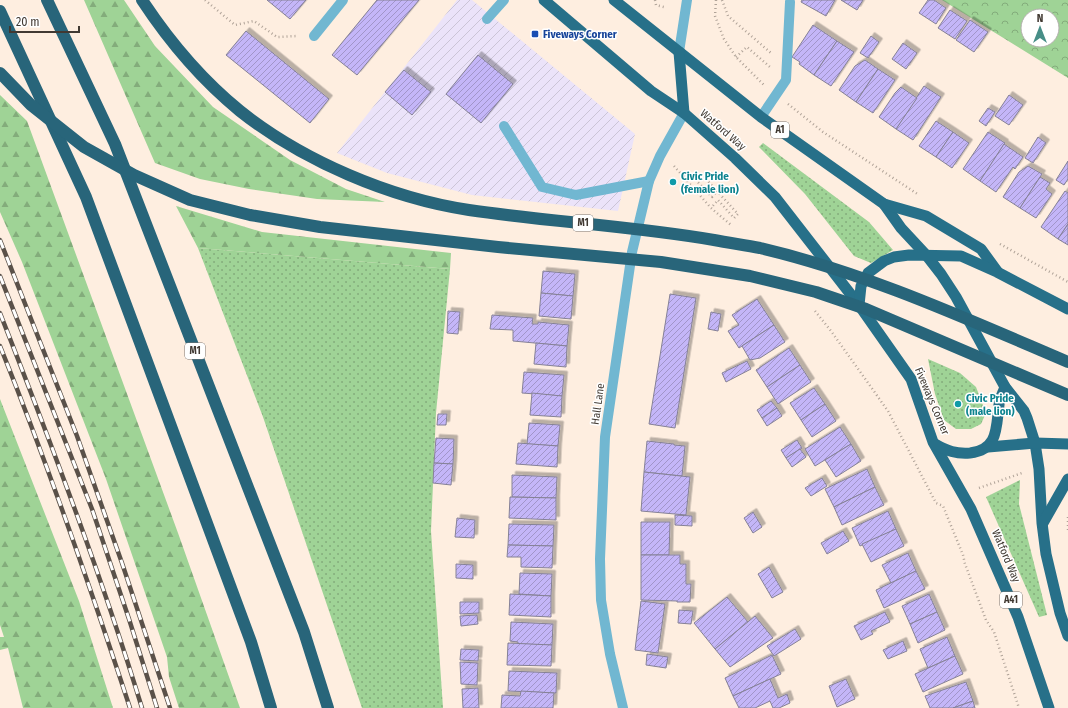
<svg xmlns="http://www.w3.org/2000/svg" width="1068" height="708" font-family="'Fira Sans Condensed',sans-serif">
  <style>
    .industrial { fill: url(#industrial-furrows) }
    .grass { fill: url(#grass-dots) }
    .forest { fill: url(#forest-firs) }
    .park { fill: url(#park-crowns); fill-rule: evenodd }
    .building { fill: url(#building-hatch); stroke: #858196; filter: url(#shadow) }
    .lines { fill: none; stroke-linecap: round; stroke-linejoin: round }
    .path { stroke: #b0a398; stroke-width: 2.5; stroke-dasharray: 1 3; stroke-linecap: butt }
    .service { stroke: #71b7d1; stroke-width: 10 }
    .minor { stroke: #71b7d1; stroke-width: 10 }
    .tertiary { stroke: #71b7d1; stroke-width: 10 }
    .trunk { stroke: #277089; stroke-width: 11 }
    .motorway { stroke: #28657a; stroke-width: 12 }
    .rail-casing { stroke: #5a5149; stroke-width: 4.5 }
    .rail { stroke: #fff; stroke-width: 3; stroke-dasharray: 9; stroke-linecap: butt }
    .transit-dot { fill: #1a4fb4; stroke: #fff; stroke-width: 1.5 }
    .culture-dot { fill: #0f9aa8; stroke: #fff; stroke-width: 1.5 }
    .labels { text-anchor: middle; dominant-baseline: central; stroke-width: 3; stroke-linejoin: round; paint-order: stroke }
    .shield { fill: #fff; stroke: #7a7470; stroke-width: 1 }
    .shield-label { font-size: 10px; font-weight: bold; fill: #413932 }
    .transit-label { font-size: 11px; font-weight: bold; fill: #164399; stroke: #fff; text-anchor: start }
    .street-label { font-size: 11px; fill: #413932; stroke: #fff }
    .culture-label { font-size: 11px; font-weight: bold; fill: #0d838f; stroke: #fff; text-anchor: start }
  </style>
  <defs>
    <pattern id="industrial-furrows" width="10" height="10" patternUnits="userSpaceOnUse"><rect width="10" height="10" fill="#ebe3f9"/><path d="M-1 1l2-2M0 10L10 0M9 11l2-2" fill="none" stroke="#cbc4d6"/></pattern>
    <pattern id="grass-dots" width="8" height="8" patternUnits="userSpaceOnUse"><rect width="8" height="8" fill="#9fd396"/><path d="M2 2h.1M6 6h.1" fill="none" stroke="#83ac7b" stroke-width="1.8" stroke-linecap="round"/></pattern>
    <pattern id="forest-firs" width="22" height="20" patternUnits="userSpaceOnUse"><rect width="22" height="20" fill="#9fd396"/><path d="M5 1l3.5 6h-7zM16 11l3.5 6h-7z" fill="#83ac7b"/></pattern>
    <pattern id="park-crowns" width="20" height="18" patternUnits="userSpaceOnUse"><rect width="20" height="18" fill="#9fd396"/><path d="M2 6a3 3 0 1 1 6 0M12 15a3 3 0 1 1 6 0" fill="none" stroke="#83ac7b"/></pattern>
    <pattern id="building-hatch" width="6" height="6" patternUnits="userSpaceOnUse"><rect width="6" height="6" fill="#c4b6f8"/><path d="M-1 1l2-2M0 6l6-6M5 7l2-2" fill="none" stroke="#a195c9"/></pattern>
    <filter id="shadow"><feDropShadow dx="3.5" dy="-3.5" stdDeviation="0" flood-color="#0004"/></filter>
  </defs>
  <rect width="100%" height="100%" fill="#feeee0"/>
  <polygon class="industrial" points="457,0 472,0 635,134 618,211 472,195 387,173 337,153"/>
  <g class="grass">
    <polygon points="763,143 869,222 893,250 871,263 854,256 805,194 759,147"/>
    <polygon points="198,248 450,269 436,413 431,531 443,708 362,708 263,417"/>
    <polygon points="928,359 960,373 976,387 986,413 981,424 971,429 956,429 944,420 935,394"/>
    <polygon points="1020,480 1019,504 1047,615 1039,617 986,497"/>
  </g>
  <g class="forest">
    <polygon points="84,0 124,0 155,46 213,107 290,160 346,189 385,202 317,199 249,189 200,179 155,163"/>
    <polygon points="0,95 27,121 178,533 240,708 179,708 169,677 167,657 106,479 22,262 0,212"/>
    <polygon points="176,206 262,232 451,253 450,269 198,248"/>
    <polygon points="0,399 79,601 113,708 23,708 8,648 0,650 0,637 4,637 0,625"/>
  </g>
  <path class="park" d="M942,0h126v78zM1028,16h24v24h-24z"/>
  <g class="building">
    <polygon points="267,0 306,0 290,19"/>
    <polygon points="377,0 419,0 357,75 332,55"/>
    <polygon points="802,0 835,0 826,16 801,2"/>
    <polygon points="841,0 863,0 857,10"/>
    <polygon points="928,0 934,0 946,8 936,24 919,13"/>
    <polygon points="950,10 967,21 955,39 938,28"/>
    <polygon points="970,20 988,32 974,52 956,40"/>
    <polygon points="813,25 837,41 814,75 799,64 800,62 792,57"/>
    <polygon points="246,31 329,99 310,123 226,55"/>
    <polygon points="871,36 879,42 868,58 860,53"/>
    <polygon points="837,41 854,52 831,86 814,75"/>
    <polygon points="903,43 917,53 906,69 892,59"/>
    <polygon points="478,55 513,84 481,123 446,94"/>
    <polygon points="865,60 878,69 856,102 839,90 855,66"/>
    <polygon points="878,69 895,80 873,113 856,102"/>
    <polygon points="404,70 431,92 412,115 385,92"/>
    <polygon points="924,86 941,97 913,140 896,129"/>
    <polygon points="901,87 917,98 896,129 879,117 895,93"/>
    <polygon points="1009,95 1023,105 1009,125 995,116"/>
    <polygon points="988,108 995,112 986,126 979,121"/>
    <polygon points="936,121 953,132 936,157 919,146"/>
    <polygon points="953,132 969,143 952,168 936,157"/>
    <polygon points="988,132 1005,143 980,181 963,169"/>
    <polygon points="1038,137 1046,143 1033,163 1025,158"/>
    <polygon points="1004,144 1023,157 1015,169 1013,167 996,192 980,181"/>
    <polygon points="1068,161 1068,179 1064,185 1056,180"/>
    <polygon points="1028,166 1042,174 1020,208 1003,197 1019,172"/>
    <polygon points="1040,177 1050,183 1046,189 1052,194 1036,218 1020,208"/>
    <polygon points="1065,191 1068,193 1068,224 1058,239 1041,227"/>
    <polygon points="1068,224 1068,245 1058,239"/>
    <polygon points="543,271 575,274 573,296 541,293"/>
    <polygon points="541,293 573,296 571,319 539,316"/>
    <polygon points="670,294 696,298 675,428 649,424"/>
    <polygon points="757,299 774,325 739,348 728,331 739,325 732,315"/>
    <polygon points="448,311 460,312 458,334 447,333"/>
    <polygon points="711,312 721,314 718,331 708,329"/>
    <polygon points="492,315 533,318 532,324 538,324 538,322 569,325 567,346 513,341 513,330 490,329"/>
    <polygon points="774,325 785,342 760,358 750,360 742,346"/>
    <polygon points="536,343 567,346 566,367 534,364"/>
    <polygon points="789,348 800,365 767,387 756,370"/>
    <polygon points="747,361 751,369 726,382 722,373"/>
    <polygon points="800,365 811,382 778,404 767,387"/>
    <polygon points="524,372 564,375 562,396 522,393"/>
    <polygon points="814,388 825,404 801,420 790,403"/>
    <polygon points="532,393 562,396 561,417 530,415"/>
    <polygon points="771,401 777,408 762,418 757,410"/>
    <polygon points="825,404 836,421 812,437 801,420"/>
    <polygon points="777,408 782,416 767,426 762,418"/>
    <polygon points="438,414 447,414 446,425 437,425"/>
    <polygon points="529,423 560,425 558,446 527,444"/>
    <polygon points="840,427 851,444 815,466 805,449"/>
    <polygon points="436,438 454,439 453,464 434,463"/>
    <polygon points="797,440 802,448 786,458 781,450"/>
    <polygon points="647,441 674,444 674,445 685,446 682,476 644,472"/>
    <polygon points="518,443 558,446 557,467 516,464"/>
    <polygon points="851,444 861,461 836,477 825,460"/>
    <polygon points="800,449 806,457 792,467 786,458"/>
    <polygon points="434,463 453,464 451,485 433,483"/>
    <polygon points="867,469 875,487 834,507 825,489"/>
    <polygon points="644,472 690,477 686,515 641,511"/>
    <polygon points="512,475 557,477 556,498 512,497"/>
    <polygon points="822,478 827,486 811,496 805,488"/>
    <polygon points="875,487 884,505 842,525 834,507"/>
    <polygon points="510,497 556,498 556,520 509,518"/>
    <polygon points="888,511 896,529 860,546 852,528"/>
    <polygon points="753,512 762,527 753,533 744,518"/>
    <polygon points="675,515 692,516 692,526 675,525"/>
    <polygon points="457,518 475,520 474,538 455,537"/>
    <polygon points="641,522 670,522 669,555 641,555"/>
    <polygon points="509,524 554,525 553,546 508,545"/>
    <polygon points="896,529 904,546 871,562 862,544"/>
    <polygon points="843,531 849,541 827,554 821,543"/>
    <polygon points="508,545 553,546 552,568 521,567 521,557 507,557"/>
    <polygon points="908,553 916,571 891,583 882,565"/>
    <polygon points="641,555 680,555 680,564 686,564 686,584 691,584 690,602 677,602 677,601 641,600"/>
    <polygon points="456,564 473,565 473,579 456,578"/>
    <polygon points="769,567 783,592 772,598 758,574"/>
    <polygon points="916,571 925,589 884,608 876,590"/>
    <polygon points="520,573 552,574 551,596 519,594"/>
    <polygon points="510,594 551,596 551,617 509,615"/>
    <polygon points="929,594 937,612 910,624 902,606"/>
    <polygon points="727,597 748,622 715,649 694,623"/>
    <polygon points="641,601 665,604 658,653 635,650"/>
    <polygon points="460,602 479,602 479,613 460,614"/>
    <polygon points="679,610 693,611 691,624 678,623"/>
    <polygon points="885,612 890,622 871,631 873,634 861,640 854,626"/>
    <polygon points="937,612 945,630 918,643 910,624"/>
    <polygon points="477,615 478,624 461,626 460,616"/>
    <polygon points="755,616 773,638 730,667 715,649"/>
    <polygon points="511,622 553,624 552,645 518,644 518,642 510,641"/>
    <polygon points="795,629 801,639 774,656 767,646"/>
    <polygon points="947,637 955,656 928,668 920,649"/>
    <polygon points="903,641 907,651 888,659 883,650"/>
    <polygon points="508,643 552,645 551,666 507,665"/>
    <polygon points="461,649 479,650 478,661 460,660"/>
    <polygon points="647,654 668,657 666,668 646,665"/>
    <polygon points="772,655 781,674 733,696 725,678"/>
    <polygon points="955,656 963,674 923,692 915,674"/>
    <polygon points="460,662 478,663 477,685 461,684"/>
    <polygon points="509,671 557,673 556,693 508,691"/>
    <polygon points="770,679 778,698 787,694 790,703 779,708 773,708 770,701 755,708 739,708 733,696"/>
    <polygon points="846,679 855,699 837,707 829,686"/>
    <polygon points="966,682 973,701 953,708 930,708 925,696"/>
    <polygon points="478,688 479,708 463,708 462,689"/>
    <polygon points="521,691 554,693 553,708 501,708 502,695 520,696"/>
    <polygon points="973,701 975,708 953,708"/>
  </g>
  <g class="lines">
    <g class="path">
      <polyline points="205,0 235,25 254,21 277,37 298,36"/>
      <polyline points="655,0 656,5 664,7"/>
      <polyline points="716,0 715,16 724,39 736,57 764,85"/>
      <polyline points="722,0 728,16 771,53"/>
      <polyline points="736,57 747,47 770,67"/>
      <polyline points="788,104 823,132 919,195"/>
      <polyline points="674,166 711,208 731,225"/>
      <polyline points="684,176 695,179 712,197 717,191"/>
      <polyline points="707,176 705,178 738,214 734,218 718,200 711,208"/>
      <polyline points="1000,244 1068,282"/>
      <polyline points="815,311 831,331 888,411 936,503 943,506 963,555 965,564 986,620 994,632 1019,708"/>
      <polyline points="979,488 1022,473"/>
      <polyline points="1068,517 1068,530"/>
    </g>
    <g class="service">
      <polyline points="487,19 504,0"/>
      <polyline points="314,36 343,0"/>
      <polyline points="761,117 786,80 790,2"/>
      <polyline points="504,126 542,187 576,195 649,181"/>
    </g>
    <polyline class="minor" points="623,708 610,654 601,600 600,559 605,437 632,252 649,181 660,156 684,113"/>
    <polyline class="tertiary" points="679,52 687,0"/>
    <g class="trunk">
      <polyline points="544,0 651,91 684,113 735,158 775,197 859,305 911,379 933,442 971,509 1018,617 1049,708"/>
      <polyline points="614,0 761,117 884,204 901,228 927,256 941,274 956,297 1005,387 1024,411 1027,418 1035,443 1039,469 1042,523 1046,554 1060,613 1068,636"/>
      <polyline points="679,52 684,113"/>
      <polyline points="884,204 926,216 981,249 997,271"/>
      <polyline points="859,305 861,286 868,273 884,261 894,257 909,255 961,256 997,272 1068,309"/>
      <path d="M935,444c12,7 21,10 35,9 29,-3 26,-27 29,-48 0,-6 4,-12 6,-18"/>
      <polyline points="988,447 1035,443 1068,444"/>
      <polyline points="1043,523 1068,479"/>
    </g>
    <g class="motorway">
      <polyline points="47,0 115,144 304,632 328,708"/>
      <path d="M142,0c27,41 60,80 98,111 63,50 150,87 229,99 82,12 164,16 245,30 15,3 31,5 46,8 107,25 207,71 308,114"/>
      <polyline points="0,11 86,197 251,642 271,708"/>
      <polyline points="0,73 31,105 84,147 134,175 190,200 250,215 320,227 498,247 661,262 750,276 816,292 866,309 1068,395"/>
    </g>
    <defs>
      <g id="rail">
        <polyline points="0,240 77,436 122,563 170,708"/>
        <polyline points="0,276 92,509 129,619 157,708"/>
        <path d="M0,313c51,130 101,261 142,395"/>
        <path d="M0,346c48,119 90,240 130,362"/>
      </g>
    </defs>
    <use href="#rail" class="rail-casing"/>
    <use href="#rail" class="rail"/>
  </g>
  <rect class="transit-dot" x="531" y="30" width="8" height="8" rx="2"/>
  <g class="culture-dot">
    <circle cx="673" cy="182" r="4"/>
    <circle cx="958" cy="404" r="4"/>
  </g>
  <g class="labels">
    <g class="shield">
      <rect x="771" y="122" width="18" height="16" rx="3"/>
      <rect x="573" y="215" width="20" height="16" rx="3"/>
      <rect x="185" y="343" width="20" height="16" rx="3"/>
      <rect x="1000" y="592" width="22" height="16" rx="3"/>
    </g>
    <g class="shield-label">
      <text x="780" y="130">A1</text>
      <text x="583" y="223">M1</text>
      <text x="195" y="351">M1</text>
      <text x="1011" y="600">A41</text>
    </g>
    <g class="transit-label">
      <text x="543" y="34">Fiveways Corner</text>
    </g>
    <g class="street-label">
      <text transform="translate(723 130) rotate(41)">Watford Way</text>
      <text transform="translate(932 401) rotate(67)">Fiveways Corner</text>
      <text transform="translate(598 404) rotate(-82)">Hall Lane</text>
      <text transform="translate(1006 556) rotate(67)">Watford Way</text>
    </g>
    <g class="culture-label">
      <text x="681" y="176">Civic Pride<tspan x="681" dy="13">(female lion)</tspan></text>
      <text x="966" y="398">Civic Pride<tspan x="966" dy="13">(male lion)</tspan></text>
    </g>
  </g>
  <g transform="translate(1040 28)"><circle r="19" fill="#ffffff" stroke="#b3b0ad"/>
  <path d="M0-3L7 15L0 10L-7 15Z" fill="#478e87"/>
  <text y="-6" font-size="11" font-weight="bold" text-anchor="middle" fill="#413932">N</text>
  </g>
  <path d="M10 26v6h69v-6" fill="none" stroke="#413932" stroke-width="2"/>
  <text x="16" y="26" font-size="12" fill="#413932" stroke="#ffffff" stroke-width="3" paint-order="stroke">20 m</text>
</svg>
